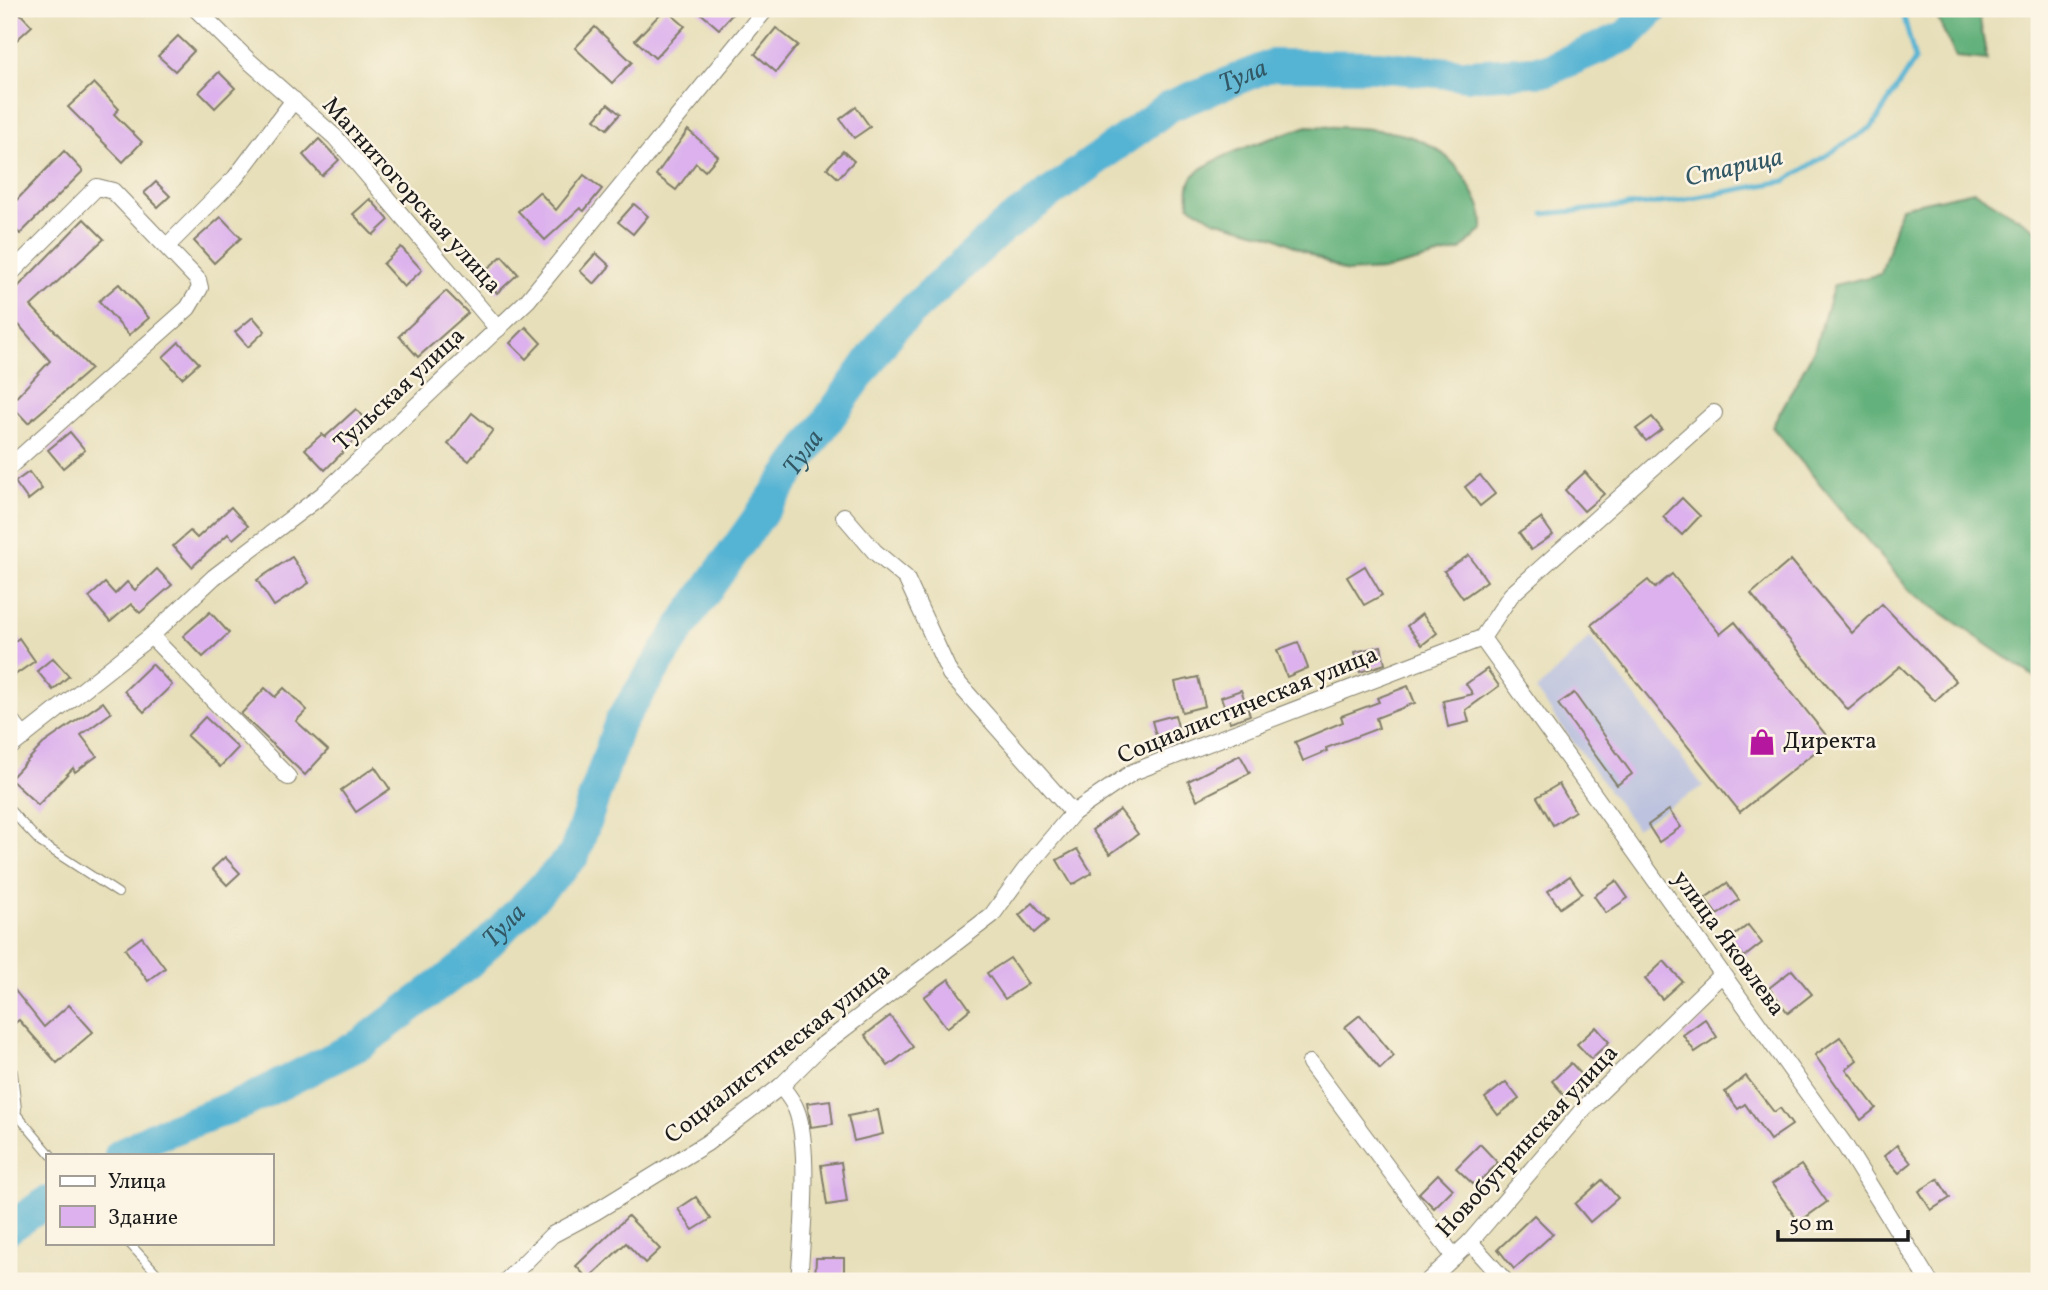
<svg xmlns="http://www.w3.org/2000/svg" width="2048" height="1290" font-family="Vollkorn,serif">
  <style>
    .industrial { fill: #bdc3de }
    .forest { fill: #64b17b; stroke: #40664c; stroke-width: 2 }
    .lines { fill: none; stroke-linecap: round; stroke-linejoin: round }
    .stream { stroke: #55b3d3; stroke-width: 5 }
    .river { stroke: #55b3d3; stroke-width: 32 }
    .building { fill: #dcb1ed }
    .lane-casing { stroke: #827e6b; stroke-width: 10 }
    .street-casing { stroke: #827e6b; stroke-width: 18 }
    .lane { stroke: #fff; stroke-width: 8 }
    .street { stroke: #fff; stroke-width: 16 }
    .labels { text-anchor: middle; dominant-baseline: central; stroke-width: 5; stroke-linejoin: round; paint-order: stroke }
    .street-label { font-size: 24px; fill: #1c1c1c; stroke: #fcf5e5 }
    .poi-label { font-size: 24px; fill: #1c1c1c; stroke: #fcf5e5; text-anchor: start }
    .water-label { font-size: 26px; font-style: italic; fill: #335865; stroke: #fcf5e5 }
  </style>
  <rect width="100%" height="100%" fill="#fcf5e5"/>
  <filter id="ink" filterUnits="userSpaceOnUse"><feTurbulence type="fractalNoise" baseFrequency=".0143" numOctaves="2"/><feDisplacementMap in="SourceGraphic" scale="14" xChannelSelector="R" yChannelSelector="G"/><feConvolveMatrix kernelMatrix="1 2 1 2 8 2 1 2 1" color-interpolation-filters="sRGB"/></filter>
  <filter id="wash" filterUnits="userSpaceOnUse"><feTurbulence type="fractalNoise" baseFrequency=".00686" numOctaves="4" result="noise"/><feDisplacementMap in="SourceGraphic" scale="28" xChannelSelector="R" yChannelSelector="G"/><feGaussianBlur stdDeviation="1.57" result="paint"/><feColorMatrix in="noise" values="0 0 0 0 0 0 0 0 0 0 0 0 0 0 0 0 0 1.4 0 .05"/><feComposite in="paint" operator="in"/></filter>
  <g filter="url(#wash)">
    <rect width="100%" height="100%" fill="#e7dfba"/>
    <polygon class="industrial" points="1590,637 1703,786 1636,828 1536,691"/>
    <g class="forest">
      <polygon points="1933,9 1978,9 1987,60 1956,57"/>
      <path d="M1308,126c61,3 125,-3 160,57 9,17 16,27 15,46l-22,21 -76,20 -39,2 -70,-35 -62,-17 -25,-15c0,-9 -2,-19 3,-27 14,-21 90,-43 116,-52z"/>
      <polygon points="1974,191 2039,231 2039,680 1910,591 1772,427 1814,350 1834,285 1881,274 1901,207"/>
    </g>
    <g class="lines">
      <polyline class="stream" points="1544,214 1670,202 1785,181 1872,127 1915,60 1902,9"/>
      <g class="river">
        <path id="s1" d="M120,1155l35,-19 90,-34 116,-58 110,-83 103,-106 46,-133 69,-107 204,-287 109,-100 168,-122 102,-41 105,1 92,9 79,-5 78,-34 27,-27"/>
        <polyline points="9,1228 47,1202"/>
      </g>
    </g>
    <g id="blocks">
      <g class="building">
        <polygon points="9,9 16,9 32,26 9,47"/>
        <polygon points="665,9 685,26 655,58 635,40"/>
        <polygon points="696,9 737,9 719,29"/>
        <polygon points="595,27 632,62 612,83 575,48"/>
        <polygon points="776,28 798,45 776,72 755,54"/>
        <polygon points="178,36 194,51 175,71 158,56"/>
        <polygon points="219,72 235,88 215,108 199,92"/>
        <polygon points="94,83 119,109 114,114 142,142 123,162 68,107"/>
        <polygon points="608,104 620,114 607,129 595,119"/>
        <polygon points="856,107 870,127 854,138 840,119"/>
        <polygon points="688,130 718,156 705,171 696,163 676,190 656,175"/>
        <polygon points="319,139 339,160 322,176 303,155"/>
        <polygon points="64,151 83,171 20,234 9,223 9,208"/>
        <polygon points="843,151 854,161 838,178 827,168"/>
        <polygon points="584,175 602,189 584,211 580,208 545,240 518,211 539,192 556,210"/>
        <polygon points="156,182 170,196 158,207 144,193"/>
        <polygon points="370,199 389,220 373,235 353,214"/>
        <polygon points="634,204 648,216 633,234 618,222"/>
        <polygon points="221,217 241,238 214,263 194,241"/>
        <polygon points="84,219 104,239 31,306 91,369 28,423 10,404 50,361 19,325 16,327 9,320 9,296"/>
        <polygon points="401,247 422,270 404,287 383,264"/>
        <polygon points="596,253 610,266 594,284 580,271"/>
        <polygon points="502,256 518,274 497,293 481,274"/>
        <polygon points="119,284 149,318 129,335 99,301"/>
        <polygon points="446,291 468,313 418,357 399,336"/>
        <polygon points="253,317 265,331 248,347 235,332"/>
        <polygon points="526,327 541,343 526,359 510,343"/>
        <polygon points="179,342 199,363 182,378 163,357"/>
        <polygon points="356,409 370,425 325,470 305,449 322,434 325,437"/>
        <polygon points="472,413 493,430 469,461 448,444"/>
        <polygon points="1652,417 1662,429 1646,441 1636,429"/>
        <polygon points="70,432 85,450 63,468 48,450"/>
        <polygon points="29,472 42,489 28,500 15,482"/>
        <polygon points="1585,472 1604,494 1584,511 1565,490"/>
        <polygon points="1480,475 1495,494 1480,506 1465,487"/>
        <polygon points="1682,498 1700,516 1682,535 1663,517"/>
        <polygon points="231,507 248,526 233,539 228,534 192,567 173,546 190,531 197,538"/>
        <polygon points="1541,518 1553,535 1531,550 1519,533"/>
        <polygon points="1469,555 1487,581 1463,598 1444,571"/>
        <polygon points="292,557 309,583 274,606 257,580"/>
        <polygon points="1791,560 1852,633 1882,604 1956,681 1935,701 1900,666 1848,710 1751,594"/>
        <polygon points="1365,566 1382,595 1364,605 1347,577"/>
        <polygon points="157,569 172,585 140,613 131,604 110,622 89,597 105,583 115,594 127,582 135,590"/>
        <polygon points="1672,574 1720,634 1735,622 1830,740 1740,812 1591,625 1648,580 1655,588"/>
        <polygon points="210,612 229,633 203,657 183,636"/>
        <polygon points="1422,614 1437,633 1422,645 1407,626"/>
        <polygon points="19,638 35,661 9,679 9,646"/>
        <polygon points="1298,642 1308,668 1287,677 1277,650"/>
        <polygon points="1381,646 1385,664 1360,672 1355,652"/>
        <polygon points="53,658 69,676 53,690 37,671"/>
        <polygon points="152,664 172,685 144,712 124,691"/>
        <polygon points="1487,669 1499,686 1466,710 1469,722 1448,727 1443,701 1473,694 1466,684"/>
        <polygon points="1198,677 1205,706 1182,712 1175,682"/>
        <polygon points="1408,686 1415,703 1376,718 1379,728 1326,748 1327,751 1303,761 1295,742 1343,722 1341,716 1379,702 1377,698"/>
        <polygon points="265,688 275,697 284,688 307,710 296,721 328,750 305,775 241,714"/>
        <polygon points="1241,690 1250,715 1230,722 1221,697"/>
        <polygon points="1574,693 1632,774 1617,785 1558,704"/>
        <polygon points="103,702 111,713 81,735 97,756 75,772 73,768 38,805 10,779 43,744"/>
        <polygon points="1175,715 1182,742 1160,750 1152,721"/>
        <polygon points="205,717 238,748 220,767 187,736"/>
        <polygon points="1240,755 1250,773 1197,800 1188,781"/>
        <polygon points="375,767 390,789 356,812 341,790"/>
        <polygon points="1559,784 1575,811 1553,825 1537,797"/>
        <polygon points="1120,810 1138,834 1110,854 1092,830"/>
        <polygon points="1669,810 1681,827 1659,842 1648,825"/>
        <polygon points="1077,849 1092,873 1072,885 1057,860"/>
        <polygon points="225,857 240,873 227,885 212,869"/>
        <polygon points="1570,876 1582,893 1560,908 1548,891"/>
        <polygon points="1616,881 1628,898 1606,913 1594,896"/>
        <polygon points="1727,883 1739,900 1717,915 1705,898"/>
        <polygon points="1033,903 1048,921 1034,933 1019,915"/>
        <polygon points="1748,925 1762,943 1744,957 1730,939"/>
        <polygon points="142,937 165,968 148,981 125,949"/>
        <polygon points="1010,958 1028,984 1005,999 987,973"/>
        <polygon points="1664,961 1682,981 1662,999 1645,979"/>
        <polygon points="1792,970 1812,994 1788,1013 1769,988"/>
        <polygon points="949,979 970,1009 947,1028 924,997"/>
        <polygon points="9,983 44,1027 69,1005 93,1032 57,1063 19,1020 9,1028"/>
        <polygon points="1360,1015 1394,1056 1380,1069 1345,1027"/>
        <polygon points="890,1016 913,1047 888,1066 865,1035"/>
        <polygon points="1705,1019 1717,1037 1695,1052 1683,1035"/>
        <polygon points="1596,1027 1609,1042 1591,1059 1577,1044"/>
        <polygon points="1840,1037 1857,1060 1846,1069 1876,1108 1861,1120 1815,1055"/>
        <polygon points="1571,1063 1585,1078 1566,1097 1552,1081"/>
        <polygon points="1746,1076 1774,1112 1780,1108 1792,1125 1770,1140 1745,1104 1738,1109 1725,1092"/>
        <polygon points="1506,1082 1519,1099 1498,1115 1485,1098"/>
        <polygon points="830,1100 833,1124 811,1127 807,1103"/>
        <polygon points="878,1110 883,1134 854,1141 848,1116"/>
        <polygon points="1480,1144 1498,1163 1475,1186 1456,1168"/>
        <polygon points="1897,1145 1911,1163 1899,1173 1884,1156"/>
        <polygon points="841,1162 847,1202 827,1205 821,1165"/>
        <polygon points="1801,1165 1827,1202 1799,1222 1772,1184"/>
        <polygon points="1438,1174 1453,1189 1434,1208 1419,1193"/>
        <polygon points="1938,1179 1950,1198 1931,1210 1919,1191"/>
        <polygon points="1602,1180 1618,1198 1590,1222 1575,1204"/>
        <polygon points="696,1197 711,1219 693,1230 678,1209"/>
        <polygon points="1534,1215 1553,1234 1514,1269 1498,1249"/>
        <polygon points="628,1216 660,1249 645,1263 626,1243 588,1279 576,1266"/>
        <polygon points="816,1258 844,1258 844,1281 815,1281"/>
      </g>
    </g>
  </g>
  <g filter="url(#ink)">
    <use href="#blocks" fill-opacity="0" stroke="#827e6b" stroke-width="2"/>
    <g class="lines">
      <defs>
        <g id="lane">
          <polyline points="9,809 41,843 118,893"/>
          <polyline points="13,1110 51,1155"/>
          <polyline points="129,1243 164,1281"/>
        </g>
        <g id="street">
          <polyline points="196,9 249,61 335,137 498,329"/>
          <polyline points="167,246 235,178 294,100"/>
          <polyline points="9,275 97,187 113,191 198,280 200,288 188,308 9,467"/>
          <polyline points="844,516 875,552 906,578 950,674 1073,813"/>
          <polyline points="151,636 288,777"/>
          <polyline points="1482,638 1844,1144 1929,1281"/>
          <polyline points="9,718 24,737"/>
          <polyline points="9,748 151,636 214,577 322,495 528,300 766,9"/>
          <polyline points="1310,1063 1454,1257"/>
          <polyline points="9,1073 13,1110"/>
          <path d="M781,1086c5,7 12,15 15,23 15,36 6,131 3,172"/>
          <polyline points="1470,1242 1505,1281"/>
          <polyline points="506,1281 552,1235 595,1212 707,1143 781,1086 820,1047 992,915 1024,871 1073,813 1133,772 1482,638 1511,595 1714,413"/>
          <polyline points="1428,1281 1470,1242 1586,1106 1721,975"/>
        </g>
      </defs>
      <use href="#lane" class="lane-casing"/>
      <use href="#street" class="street-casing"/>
      <use href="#lane" class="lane"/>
      <use href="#street" class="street"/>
    </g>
  </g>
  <defs>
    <symbol id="shop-bare" viewBox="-9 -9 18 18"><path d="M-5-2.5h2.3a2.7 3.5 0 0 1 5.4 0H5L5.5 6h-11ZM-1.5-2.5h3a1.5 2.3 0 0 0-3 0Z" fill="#b5179e" stroke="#fcf5e5" stroke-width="2.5" paint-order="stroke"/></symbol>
  </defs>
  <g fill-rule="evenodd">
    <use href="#shop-bare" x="1743" y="723" width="38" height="38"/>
  </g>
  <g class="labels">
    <g class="street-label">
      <text transform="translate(411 196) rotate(48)">Магнитогорская улица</text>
      <text transform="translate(400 390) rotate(-43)">Тульская улица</text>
      <text transform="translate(1248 706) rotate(-22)">Социалистическая улица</text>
      <text transform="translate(1728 944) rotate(54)">улица Яковлева</text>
      <text transform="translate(778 1054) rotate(-38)">Социалистическая улица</text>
      <text transform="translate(1528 1142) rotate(-47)">Новобугринская улица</text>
    </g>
    <g class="poi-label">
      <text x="1783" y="742">Директа</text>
    </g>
    <g class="water-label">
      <text stroke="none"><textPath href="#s1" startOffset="1606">Тула</textPath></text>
      <text transform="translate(1734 168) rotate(-13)">Старица</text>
      <text stroke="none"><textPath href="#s1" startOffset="1018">Тула</textPath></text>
      <text stroke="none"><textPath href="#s1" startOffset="452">Тула</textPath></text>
    </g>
  </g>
  <rect width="2048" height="1290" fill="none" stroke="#fcf5e5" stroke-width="35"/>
  <rect x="46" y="1154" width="228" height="91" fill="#fcf5e5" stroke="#a29e95" stroke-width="2"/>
  <rect x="60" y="1176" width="35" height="10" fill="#ffffff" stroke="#a29e95" stroke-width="2"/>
  <text x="108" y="1188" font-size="21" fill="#1c1c1c">Улица</text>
  <rect x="60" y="1206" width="35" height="21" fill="#dcb1ed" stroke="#a29e95" stroke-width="2"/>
  <text x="108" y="1224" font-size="21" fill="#1c1c1c">Здание</text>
  <path d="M1778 1230v10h130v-10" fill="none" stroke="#1c1c1c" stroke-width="3.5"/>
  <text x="1789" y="1230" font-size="21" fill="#1c1c1c" stroke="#fcf5e5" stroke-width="5" paint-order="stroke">50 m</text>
</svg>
